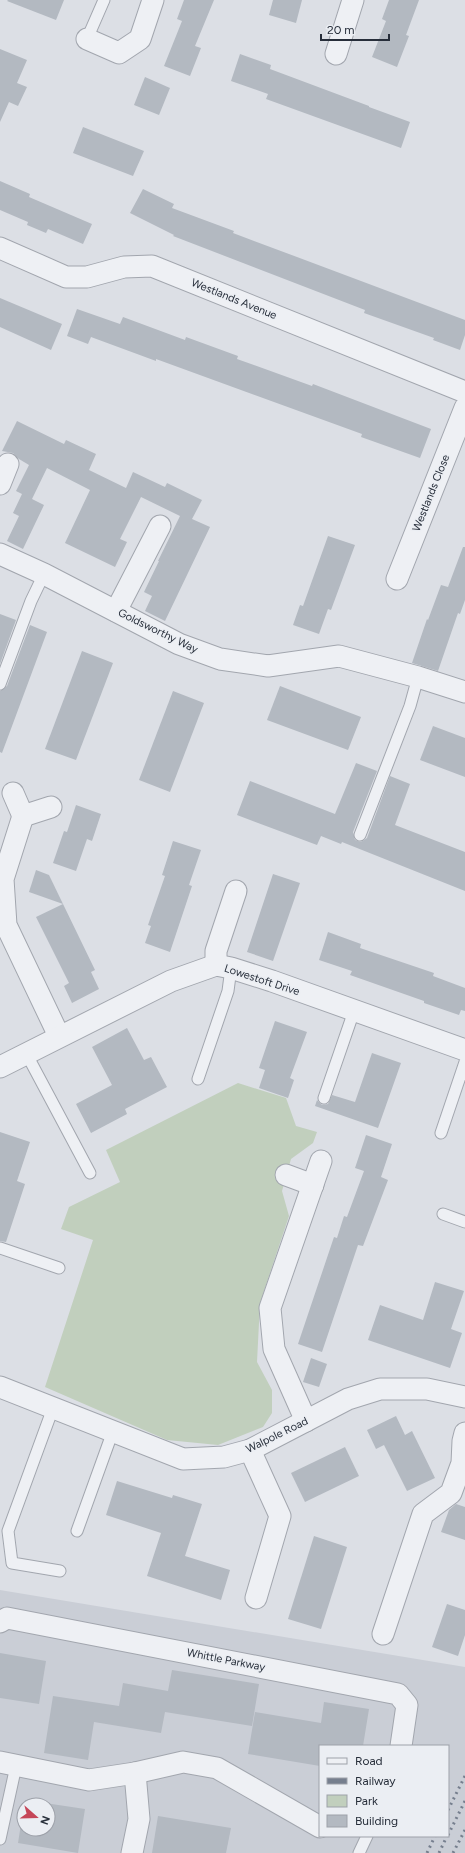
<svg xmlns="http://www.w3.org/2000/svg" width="465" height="1853" font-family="Figtree,sans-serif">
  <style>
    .built { fill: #caced6; fill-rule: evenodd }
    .green { fill: #c1cfbd }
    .building { fill: #b3b9c1 }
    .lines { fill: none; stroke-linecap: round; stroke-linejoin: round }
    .service-casing { stroke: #a2a6ae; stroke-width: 13 }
    .minor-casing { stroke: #a2a6ae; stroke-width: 23 }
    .service { stroke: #eef0f4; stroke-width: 11 }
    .minor { stroke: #eef0f4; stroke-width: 21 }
    .rail { stroke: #767f8e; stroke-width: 3; stroke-dasharray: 2 4; stroke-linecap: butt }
    .labels { text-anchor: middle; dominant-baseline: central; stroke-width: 3; stroke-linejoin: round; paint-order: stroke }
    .street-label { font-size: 11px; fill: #272e3a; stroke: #ebeef3 }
  </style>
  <rect width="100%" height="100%" fill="#dcdfe5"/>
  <path class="built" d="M0,1590l465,77v186h-465zM320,1746h128v90h-128zM24,1805h24v24h-24z"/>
  <polygon class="green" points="238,1083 286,1098 296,1126 317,1132 313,1143 291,1159 282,1191 289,1216 260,1303 257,1362 272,1390 272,1413 263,1427 218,1445 167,1440 45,1387 93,1240 61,1229 69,1207 120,1182 106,1150"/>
  <g class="building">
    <polygon points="8,0 64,0 56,20 7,1"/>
    <polygon points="184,0 214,0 195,46 201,48 190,76 164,66 182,21 177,19"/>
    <polygon points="273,0 302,0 296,23 269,15"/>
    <polygon points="389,0 419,0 406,35 409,36 397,67 372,57 386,21 382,19"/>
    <polygon points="0,49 27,60 17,83 27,87 18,106 9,102 0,122"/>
    <polygon points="240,54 271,65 270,69 369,106 369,107 410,122 401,148 266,99 268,94 231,81"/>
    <polygon points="145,77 170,88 159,115 134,105"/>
    <polygon points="83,127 144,151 133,176 73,153"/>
    <polygon points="0,181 30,194 29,197 92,224 83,244 48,229 46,233 27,225 28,222 0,210"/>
    <polygon points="143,189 174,204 172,208 234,231 233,233 465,320 465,335 460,350 433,340 434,338 364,313 365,310 173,236 174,235 130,213"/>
    <polygon points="0,298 62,324 51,350 0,327"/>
    <polygon points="77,309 120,324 123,317 185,340 186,337 238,356 237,359 312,386 313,384 431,429 420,458 361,437 362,434 156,359 156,361 91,337 88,344 67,336"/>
    <polygon points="17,421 64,444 66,440 96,454 89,470 126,488 133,472 165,487 167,483 202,500 192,519 210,527 165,621 145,611 152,596 144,592 159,561 158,561 180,516 141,497 120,539 127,542 115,567 65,543 90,490 47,468 32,499 44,505 23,549 7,541 19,516 13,513 22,494 16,491 29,465 19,459 13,453 2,451"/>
    <polygon points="328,536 355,545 331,610 328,609 319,634 293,625 300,605 303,606"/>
    <polygon points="463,547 465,547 465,600 460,614 458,613 438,671 412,663 427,619 428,620 441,585 448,587"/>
    <polygon points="0,614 16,620 0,664"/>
    <polygon points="30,625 47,632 2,753 0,752 0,691 7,686"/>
    <polygon points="82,651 113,663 76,760 45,749"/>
    <polygon points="280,686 361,717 348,750 267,720"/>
    <polygon points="173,691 204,703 170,792 139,780"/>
    <polygon points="433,726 465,738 465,777 420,760"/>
    <polygon points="356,763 377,771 353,832 355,840 361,842 367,838 390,776 410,784 395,825 465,852 465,891 342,842 341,844 321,836 317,845 237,815 250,781 335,814"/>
    <polygon points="76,805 101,814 92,841 87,839 76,871 53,863 64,831 67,832"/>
    <polygon points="173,841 201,850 189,885 192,886 170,952 145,943 151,926 148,925 165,876 162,875"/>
    <polygon points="36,870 49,875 63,904 29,892"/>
    <polygon points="273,874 300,883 273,961 247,952"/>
    <polygon points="63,904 95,970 91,972 99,989 72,1003 64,986 69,983 36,917"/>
    <polygon points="328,932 361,944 360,948 434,973 433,976 465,988 465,1011 461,1010 459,1015 424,1003 424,1001 350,975 352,971 319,960"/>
    <polygon points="275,1021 307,1032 290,1078 294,1080 288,1098 259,1088 265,1070 259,1068"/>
    <polygon points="127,1028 144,1060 151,1057 167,1087 125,1109 127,1114 91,1133 76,1104 112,1085 92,1047"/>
    <polygon points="372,1053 401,1063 378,1128 315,1106 317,1100 322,1105 328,1104 332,1095 355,1102"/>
    <polygon points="0,1132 30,1142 17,1181 25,1184 6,1242 0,1241"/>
    <polygon points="366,1135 392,1144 381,1177 388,1180 363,1246 358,1245 322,1352 298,1344 334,1237 337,1238 344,1216 347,1217 364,1171 355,1168"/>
    <polygon points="435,1282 464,1291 451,1329 462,1333 450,1368 368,1340 380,1305 423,1320"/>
    <polygon points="311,1358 327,1364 319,1387 303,1382"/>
    <polygon points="396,1416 405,1435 412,1431 435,1478 407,1491 384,1445 376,1449 367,1430"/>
    <polygon points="345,1447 359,1476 305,1502 291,1473"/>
    <polygon points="117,1481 172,1498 173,1495 202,1504 185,1556 230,1570 221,1600 147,1576 161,1533 106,1515"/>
    <polygon points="456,1504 465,1507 465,1540 441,1532 449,1510"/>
    <polygon points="314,1536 347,1547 321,1629 288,1619"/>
    <polygon points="447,1604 465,1610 465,1635 458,1656 432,1647"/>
    <polygon points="0,1653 46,1661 39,1704 0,1698"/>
    <polygon points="172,1670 259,1684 252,1726 165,1712 161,1733 94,1722 88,1760 44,1753 53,1696 119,1706 123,1683 168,1691"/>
    <polygon points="324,1702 369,1709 363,1746 320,1746 320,1766 248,1754 255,1712 321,1723"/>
    <polygon points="25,1800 85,1809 78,1853 18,1843 24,1805 24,1829 48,1829 48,1805 24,1805"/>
    <polygon points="158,1816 231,1828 226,1853 152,1853"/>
  </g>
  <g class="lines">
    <defs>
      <g id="service">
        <polyline points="87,39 104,0"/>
        <polyline points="0,684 31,601 44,574"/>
        <polyline points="360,835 410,706 418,677"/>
        <polyline points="26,1053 90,1173"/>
        <polyline points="198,1079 228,991 231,968"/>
        <polyline points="324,1098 354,1011"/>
        <polyline points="441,1133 465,1062"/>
        <polyline points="443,1214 465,1222"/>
        <polyline points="0,1248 59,1268"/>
        <polyline points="53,1408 8,1531 12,1563 60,1571"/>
        <polyline points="77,1531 113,1431"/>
        <polyline points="0,1839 16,1766"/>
        <polyline points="359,1853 367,1836"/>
      </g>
      <g id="minor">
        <polyline points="87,39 119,53 140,39 153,0"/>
        <polyline points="336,54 353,0"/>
        <polyline points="0,248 66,277 87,277 124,267 152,266 465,392"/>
        <polyline points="0,484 8,464"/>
        <polyline points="0,554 44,574 179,644 220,659 268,666 339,656 418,677 465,692"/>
        <polyline points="397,579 465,408"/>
        <polyline points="116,611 160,526"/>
        <polyline points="13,793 23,816 51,807"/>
        <polyline points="23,816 3,879 6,925 59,1036"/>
        <polyline points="216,965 216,951 236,891"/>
        <polyline points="0,1067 171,981 216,965 231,968 272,981 465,1050"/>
        <polyline points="286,1175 313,1185"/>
        <polyline points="0,1387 183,1459 224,1457 250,1450 348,1399 380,1389 427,1389 465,1397"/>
        <polyline points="306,1421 274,1349 270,1308 321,1161"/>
        <polyline points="250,1450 280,1516 256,1598"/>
        <polyline points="0,1622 7,1618 398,1694 407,1705 401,1746"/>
        <polyline points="383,1634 423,1514 451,1493 462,1463 463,1441 465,1433"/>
        <polyline points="0,1762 89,1780 135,1773 183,1762 217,1768 320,1827"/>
        <polyline points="132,1853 139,1819 135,1773"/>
      </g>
    </defs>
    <use href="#service" class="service-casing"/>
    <use href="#minor" class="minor-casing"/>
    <use href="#service" class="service"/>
    <use href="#minor" class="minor"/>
    <g class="rail">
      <polyline points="448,1810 465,1776"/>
      <polyline points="448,1835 465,1801"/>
      <polyline points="427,1853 435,1836"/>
      <polyline points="439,1853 447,1836"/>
      <polyline points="453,1853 465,1830"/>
    </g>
  </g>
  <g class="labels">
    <g class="street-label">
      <text transform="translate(234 299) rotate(22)">Westlands Avenue</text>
      <text transform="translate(431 493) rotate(-68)">Westlands Close</text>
      <text transform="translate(158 631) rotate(26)">Goldsworthy Way</text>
      <text transform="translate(262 980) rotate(18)">Lowestoft Drive</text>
      <text transform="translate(277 1435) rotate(-26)">Walpole Road</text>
      <text transform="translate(226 1660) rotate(11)">Whittle Parkway</text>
    </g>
  </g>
  <rect x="319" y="1745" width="130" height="92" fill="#ebeef3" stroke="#9da1a9"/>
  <rect x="327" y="1758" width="20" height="6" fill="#eef0f4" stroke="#9da1a9"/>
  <text x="355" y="1765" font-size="12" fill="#272e3a">Road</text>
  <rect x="327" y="1778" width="20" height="6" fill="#767f8e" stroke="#9da1a9"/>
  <text x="355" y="1785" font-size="12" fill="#272e3a">Railway</text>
  <rect x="327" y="1795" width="20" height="12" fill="#c1cfbd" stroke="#9da1a9"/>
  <text x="355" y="1805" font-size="12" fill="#272e3a">Park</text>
  <rect x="327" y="1815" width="20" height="12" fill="#b3b9c1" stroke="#9da1a9"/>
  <text x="355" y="1825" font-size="12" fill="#272e3a">Building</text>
  <g transform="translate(36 1817) rotate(110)"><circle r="19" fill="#ebeef3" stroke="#9da1a9"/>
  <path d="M0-3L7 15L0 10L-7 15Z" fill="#c54658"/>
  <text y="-6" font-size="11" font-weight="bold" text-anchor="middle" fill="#272e3a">N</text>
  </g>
  <path d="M321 34v6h68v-6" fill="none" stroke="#272e3a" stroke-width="2"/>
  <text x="327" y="34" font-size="12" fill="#272e3a" stroke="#ebeef3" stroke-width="3" paint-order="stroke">20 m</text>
</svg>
